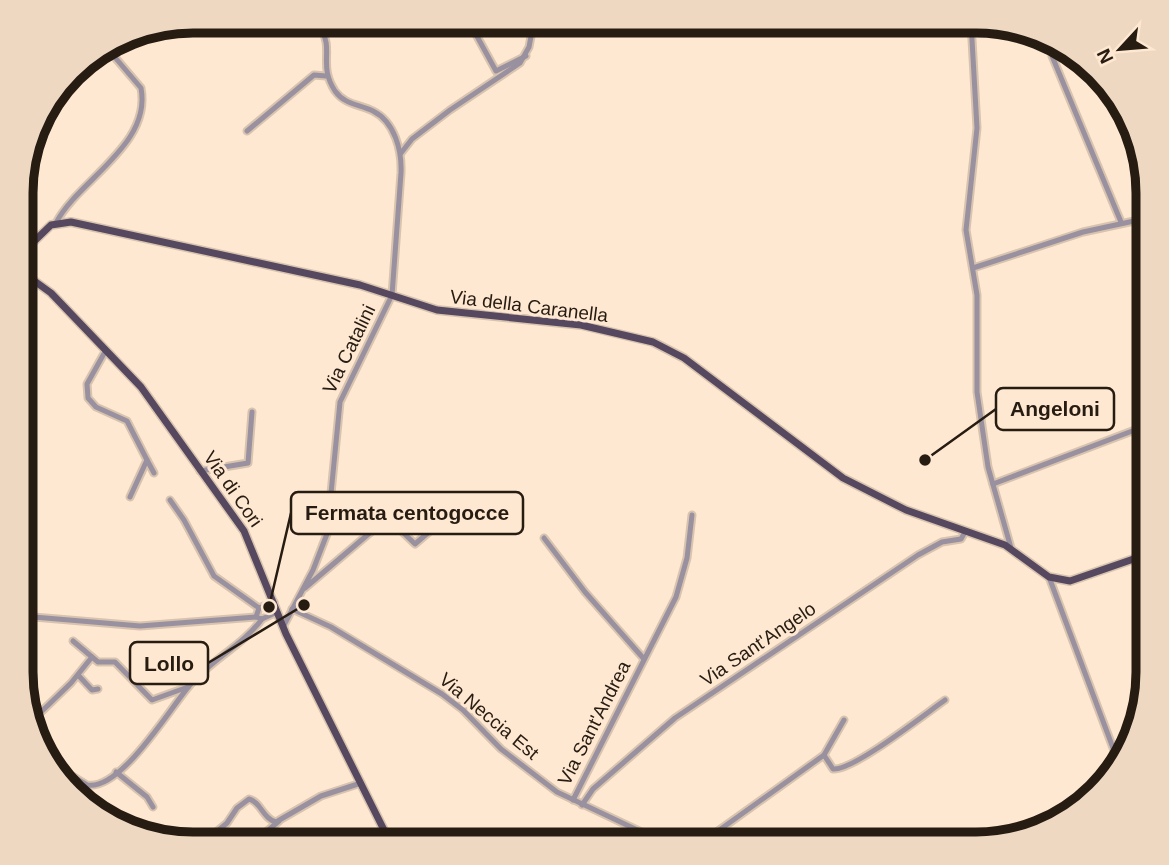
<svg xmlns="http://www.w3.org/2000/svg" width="1169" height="865" font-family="Arial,sans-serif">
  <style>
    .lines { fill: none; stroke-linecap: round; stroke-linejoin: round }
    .minor-casing { stroke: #d8c3af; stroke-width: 9 }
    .major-casing { stroke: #d8c3af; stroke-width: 10 }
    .minor { stroke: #99919f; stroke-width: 5 }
    .major { stroke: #56485f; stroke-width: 7 }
    .labels { text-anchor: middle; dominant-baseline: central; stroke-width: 6; stroke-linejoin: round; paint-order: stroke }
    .street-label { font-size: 19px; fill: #261c12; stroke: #ffe8d1 }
    .rim { fill: none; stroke: #261c12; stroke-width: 9 }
    .leader { fill: none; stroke: #261c12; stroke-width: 2.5 }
    .callout-dot { fill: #261c12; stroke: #ffe8d1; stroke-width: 2.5 }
    .callout { fill: #ffe8d1; stroke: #261c12; stroke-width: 2.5 }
    .callout-label { font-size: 21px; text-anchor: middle; font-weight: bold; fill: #261c12 }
  </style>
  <rect width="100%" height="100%" fill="#ffe8d1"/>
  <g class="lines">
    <defs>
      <g id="minor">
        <polyline points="971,22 977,128 966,230 977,295 977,392 988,467 1011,548"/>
        <polyline points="473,29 496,71 526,56"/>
        <polyline points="1058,44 1051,48 1052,56 1121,222"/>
        <polyline points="48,102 50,108"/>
        <polyline points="247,131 314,75 326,76"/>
        <polyline points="401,153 412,139 450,110 520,63 529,47 533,26"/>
        <polyline points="1136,220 1145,267"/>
        <path d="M56,223c22,-43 96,-78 85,-135l-34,-40"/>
        <polyline points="973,268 1083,232 1148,218"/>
        <polyline points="106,350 87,384 88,398 96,407 127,421 147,460 130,497"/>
        <polyline points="147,460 154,473"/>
        <polyline points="200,471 248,463 252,412"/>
        <polyline points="993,484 1148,425"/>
        <polyline points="170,500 184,520 214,576 259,608"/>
        <polyline points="544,538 585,592 644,659"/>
        <polyline points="1049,577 1119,764"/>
        <polyline points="305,588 385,520 391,521 415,544 450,514"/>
        <polyline points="274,602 259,608 256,617 262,619 277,612"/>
        <polyline points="292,609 331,627 442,694 463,710 501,749 557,792 667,844"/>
        <polyline points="22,616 140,626 256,617"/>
        <path d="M283,627l30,-57 14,-36 13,-132 52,-107 9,-122c1,-22 -6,-51 -28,-62 -14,-7 -28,-6 -38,-20 -17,-26 -1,-40 -14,-63"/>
        <polyline points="73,641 98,662 115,662 152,700 188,687"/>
        <polyline points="181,650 198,677"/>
        <polyline points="78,675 92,690 98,689"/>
        <polyline points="40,713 71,683 92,657"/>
        <path d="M824,755l9,14c20,2 92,-55 112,-69"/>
        <path d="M48,761l39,24c34,6 83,-77 103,-100 21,-25 53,-40 72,-66"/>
        <polyline points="116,772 147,797 153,807"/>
        <polyline points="573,800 676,597 687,558 692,515"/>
        <polyline points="582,805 593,789 675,718 918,555 942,542 961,539 965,532"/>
        <path d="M202,844l25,-21 10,-15 12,-9c12,3 14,20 27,23l45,-26 40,-13"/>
        <polyline points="252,844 279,821"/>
        <polyline points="706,844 718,831 824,755 844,720"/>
      </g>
      <g id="major">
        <polyline points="22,253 51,225 71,222 360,285 437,310 581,325 653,342 684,358 843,478 906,510 1005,545 1049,577 1070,581 1148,554"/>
        <polyline points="22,272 51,293 141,387 244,531 286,634 391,844"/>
      </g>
    </defs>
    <use href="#minor" class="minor-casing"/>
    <use href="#major" class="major-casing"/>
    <use href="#minor" class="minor"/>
    <use href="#major" class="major"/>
  </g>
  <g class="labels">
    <g class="street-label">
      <text transform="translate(529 306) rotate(7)">Via della Caranella</text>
      <text transform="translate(349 349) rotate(-64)">Via Catalini</text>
      <text transform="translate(233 489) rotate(55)">Via di Cori</text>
      <text transform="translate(758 644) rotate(-34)">Via Sant'Angelo</text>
      <text transform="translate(489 716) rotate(40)">Via Neccia Est</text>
      <text transform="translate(594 723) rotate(-63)">Via Sant'Andrea</text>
    </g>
  </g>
  <path d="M0 0H1169V865H0ZM193 33H976A160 160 0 0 1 1136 193V672A160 160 0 0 1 976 832H193A160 160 0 0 1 33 672V193A160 160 0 0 1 193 33Z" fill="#eed8c2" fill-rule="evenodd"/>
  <path class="rim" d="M193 33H976A160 160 0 0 1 1136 193V672A160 160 0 0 1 976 832H193A160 160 0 0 1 33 672V193A160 160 0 0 1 193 33Z"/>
  <path class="leader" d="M925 460L996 409M269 607L291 513M304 605L208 663"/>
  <g class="callout-dot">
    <circle cx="925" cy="460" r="7"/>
    <circle cx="269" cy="607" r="7"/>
    <circle cx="304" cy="605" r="7"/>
  </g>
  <g class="callout">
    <rect x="996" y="388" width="118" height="42" rx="7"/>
    <rect x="291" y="492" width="232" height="42" rx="7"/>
    <rect x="130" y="642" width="78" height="42" rx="7"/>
  </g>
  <g class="callout-label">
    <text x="1055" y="416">Angeloni</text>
    <text x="407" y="520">Fermata centogocce</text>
    <text x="169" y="671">Lollo</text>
  </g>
  <g transform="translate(1120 49) rotate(244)" stroke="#ffe8d1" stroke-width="5" paint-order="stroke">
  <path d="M0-5L12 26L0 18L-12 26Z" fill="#261c12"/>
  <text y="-10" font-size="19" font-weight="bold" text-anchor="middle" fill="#261c12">N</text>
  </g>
</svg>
